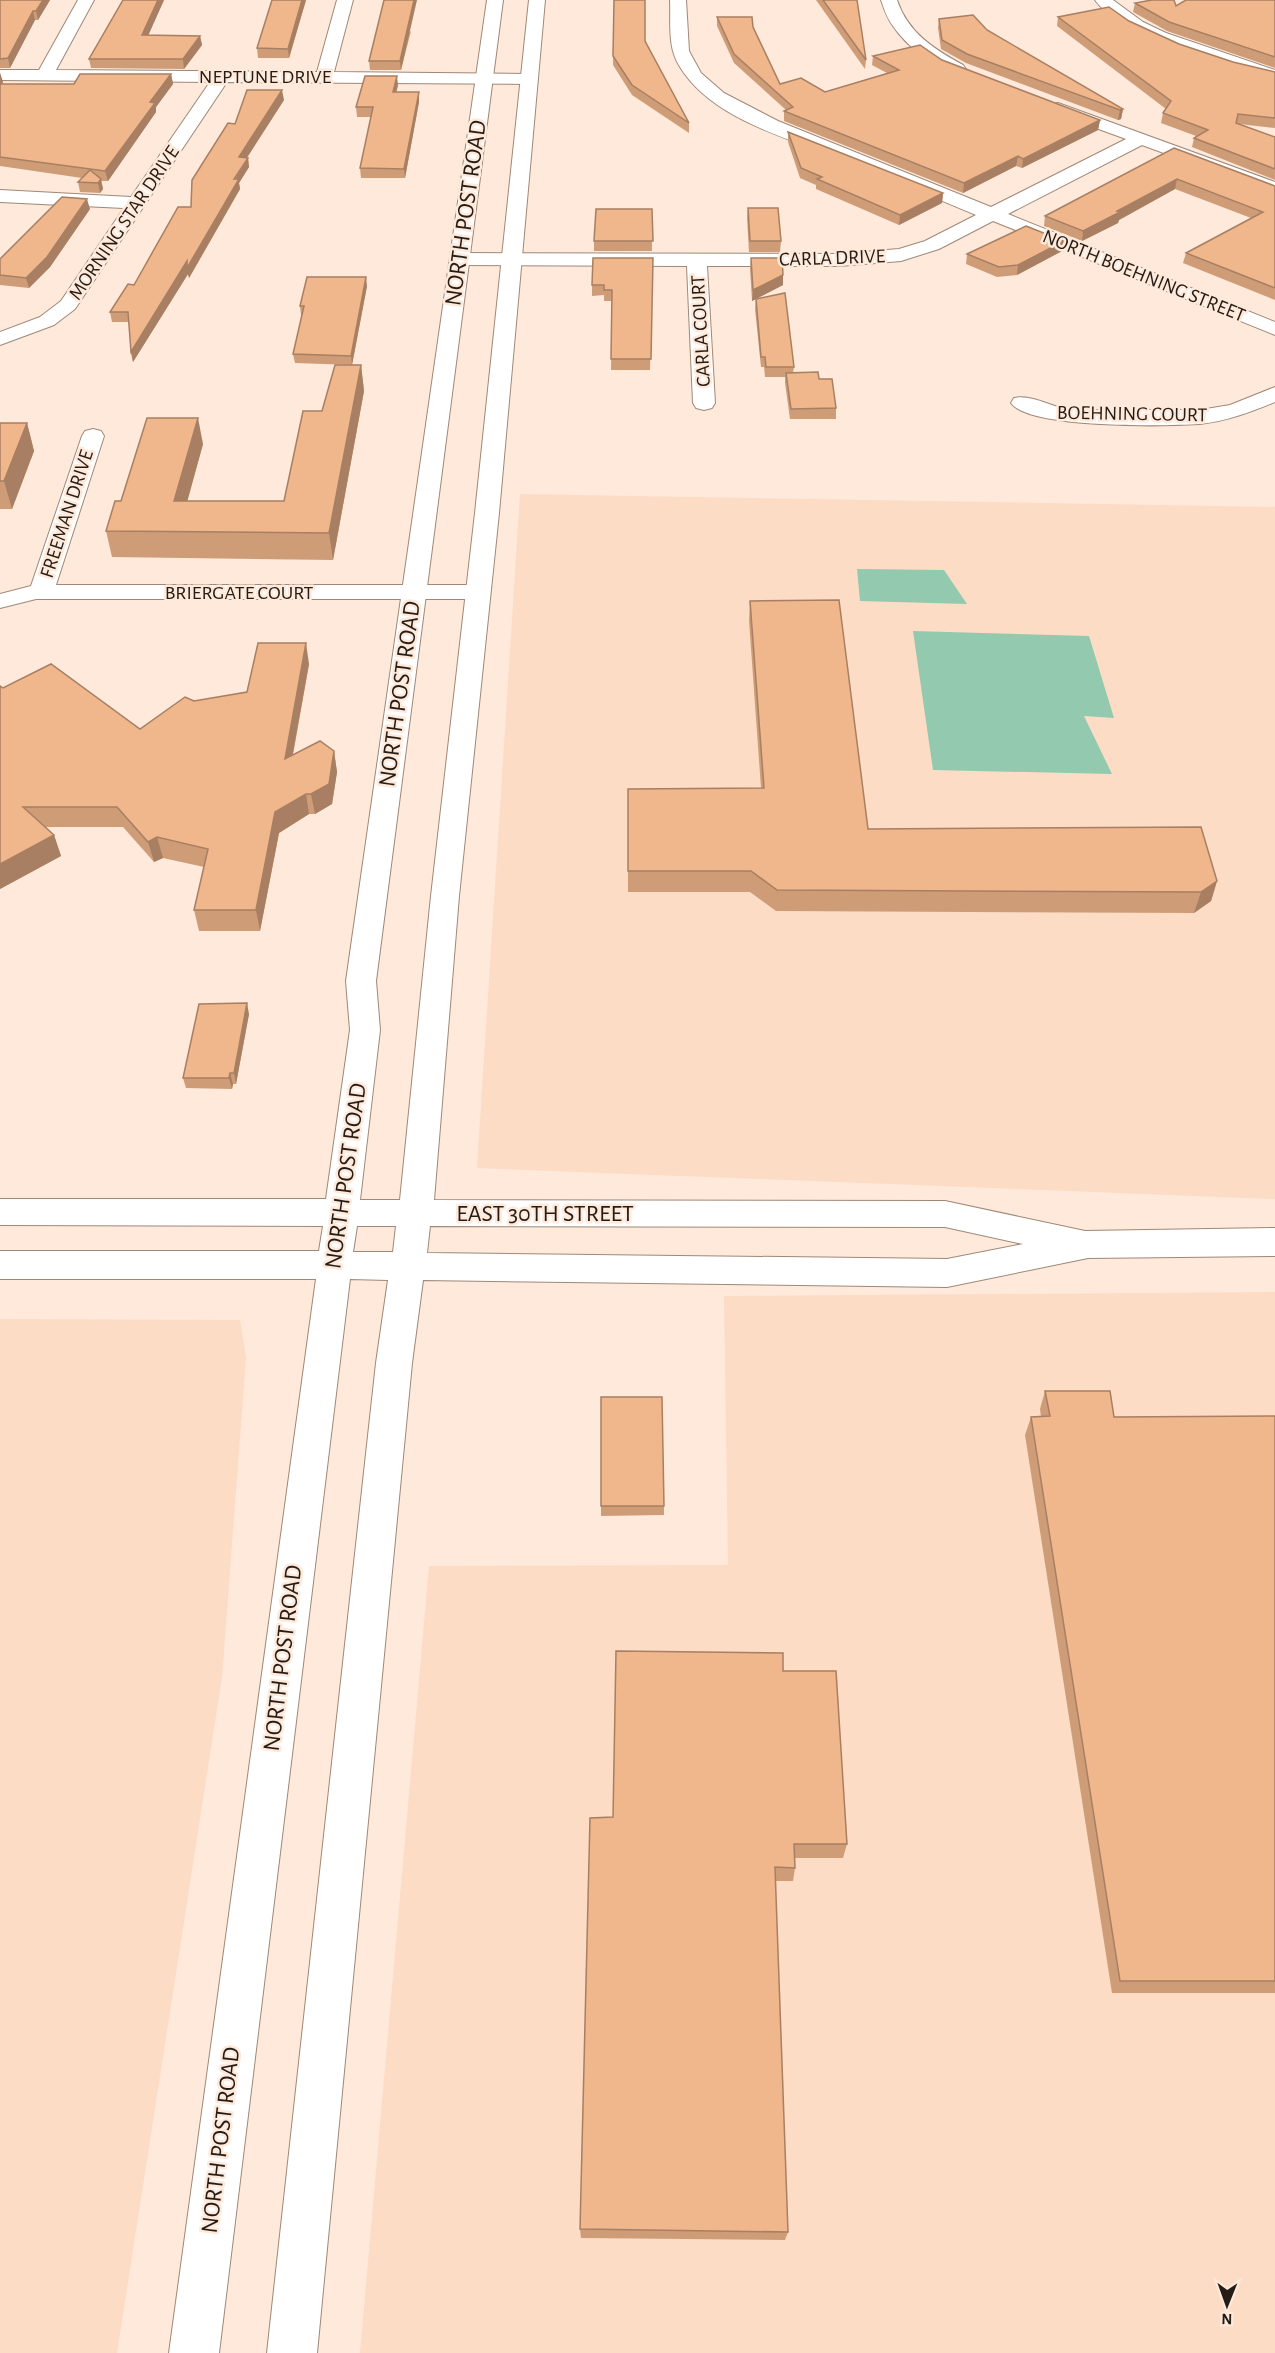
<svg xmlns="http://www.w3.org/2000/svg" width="1275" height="2353" font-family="'Alegreya Sans',sans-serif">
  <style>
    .built { fill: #fcdcc5 }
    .green { fill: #93c9ae }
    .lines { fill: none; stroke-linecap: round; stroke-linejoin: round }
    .minor-casing { stroke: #9f8877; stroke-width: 2 }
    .major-casing { stroke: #9f8877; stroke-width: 2 }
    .minor { fill: #fff; fill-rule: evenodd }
    .major { fill: #fff; fill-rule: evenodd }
    .wall { fill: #ce9d78 }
    .shaded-wall { fill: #a87f62 }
    .building { fill: #f0b68c; stroke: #a87f62; stroke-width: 1.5 }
    .labels { text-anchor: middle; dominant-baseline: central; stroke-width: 5; stroke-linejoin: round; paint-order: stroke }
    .far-street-label { font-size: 20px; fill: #251c15; stroke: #fee9da }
    .street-label { font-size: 24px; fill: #251c15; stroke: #fee9da }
  </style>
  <rect width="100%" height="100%" fill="#fee9da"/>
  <g class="built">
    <polygon points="520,494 1275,507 1275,1199 477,1168"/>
    <polygon points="1275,1292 1275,2353 360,2353 429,1566 728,1565 724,1296"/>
    <polygon points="0,1319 240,1320 246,1358 222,1677 117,2353 0,2353"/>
  </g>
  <g class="green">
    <polygon points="857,569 944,570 967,604 860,601"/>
    <polygon points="913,631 1089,636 1114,718 1084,716 1112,774 933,770"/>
  </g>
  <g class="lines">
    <defs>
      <g id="minor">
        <polygon points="78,0 94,0 56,70 317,72 337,0 353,0 334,72 529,74 535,75 538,79 535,83 529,84 227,82 75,309 54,325 0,345 0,332 40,317 61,301 124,208 0,202 0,190 131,197 210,82 0,80 0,70 39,70"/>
        <path d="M670,0h16l3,51 12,22 23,20 54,28 213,86 135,-68 -74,-27 -3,-4 3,-4 6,-1 217,79v12l-133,-49 -134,69 267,108v13l-282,-114 -54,28 -38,12 -62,5h-132l8,137 -3,5 -8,2 -8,-2 -3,-5 -6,-137 -227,-1 -7,-2 -3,-4 3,-4 7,-2 379,1 60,-5 26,-8 51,-26c-45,-19 -90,-37 -136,-56 -54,-22 -128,-40 -160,-92 -13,-20 -9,-44 -10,-67z"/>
        <path d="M881,0h16c11,33 37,49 66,65l3,4 -3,4c-21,5 -59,-30 -70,-47 -6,-8 -9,-17 -12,-26z"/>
        <path d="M1095,0h18l30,22 23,11 109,37v11c-47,-12 -151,-41 -180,-81z"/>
        <path d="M1275,387v15c-24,10 -48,19 -75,22 -33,2 -171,5 -189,-21l3,-5c18,-4 39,10 57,12h129l30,-5z"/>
        <polygon points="93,429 101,431 104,436 56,585 478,585 487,587 490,592 487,597 478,599 36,599 0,608 0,594 31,586 82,436 85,431"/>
      </g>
      <path id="major" d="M487,0h16l-127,981 4,49 -20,170h40l31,-304 44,-383 54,-513h16l-46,513 -40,383 -25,304 511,1 140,30 190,-3v28l-187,2 -141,29 -524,-7 -11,83 -95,990h-50l109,-990 12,-83 -38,-1 -131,1074h-50l147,-1074h-316v-28h319l4,-25 -323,-1v-26h326l24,-169 -4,-49zM357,1226h39l-3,26h-40zM430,1226l515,1 78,17 -76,15 -520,-6z"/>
    </defs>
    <use href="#minor" class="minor-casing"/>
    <use href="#major" class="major-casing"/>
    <use href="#minor" class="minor"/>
    <use href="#major" class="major"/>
  </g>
  <g class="wall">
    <polygon points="0,0 50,0 38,20 35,20 10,68 0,68"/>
    <polygon points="123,0 164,0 148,35 200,36 202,45 184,69 91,68 89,59"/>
    <polygon points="306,0 289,58 258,58 257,48"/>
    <polygon points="614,0 645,41 689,123 689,133 632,95 613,65"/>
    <polygon points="816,0 857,0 866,60 865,69"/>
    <polygon points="1275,0 1275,68 1167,31 1133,12 1135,3 1176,6"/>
    <polygon points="717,17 753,27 780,84 825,92 887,73 872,65 873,56 942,60 1100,120 1098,130 1022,168 1016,166 963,193 784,121 784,111 786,110 734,63 717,26"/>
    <polygon points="1058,17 1129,21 1179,44 1233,62 1275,72 1275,128 1239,124 1275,137 1275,180 1192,147 1194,138 1196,136 1161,123 1163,113 1166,109 1057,26"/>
    <polygon points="939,19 1123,109 1121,119 1118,120 966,63 941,49 938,28"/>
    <polygon points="411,31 401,70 370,70 369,61"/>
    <polygon points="0,73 3,82 2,84 74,84 171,74 173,84 156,107 156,112 108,181 101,181 103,189 100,193 80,192 78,182 82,178 0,166"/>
    <polygon points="398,85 396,92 419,92 419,102 405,178 361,178 360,168 371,117 357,117 356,107"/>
    <polygon points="284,100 247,157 248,158 249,167 239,183 240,189 189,278 188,274 133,362 131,352 129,322 112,322 110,312 134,285 191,207 235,124"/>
    <polygon points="788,132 943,193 942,203 899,225 816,189 816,185 800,178 788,142"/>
    <polygon points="1174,148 1275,186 1275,300 1183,263 1186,253 1251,218 1175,189 1119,220 1118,223 1082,241 1044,226 1045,216"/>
    <polygon points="748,208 781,241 780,252 749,252 747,218"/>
    <polygon points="90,209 50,267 29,288 0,285 0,259"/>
    <polygon points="652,209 652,251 594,251 594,241"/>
    <polygon points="1064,241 1062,251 1017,275 997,277 966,264 967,254"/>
    <polygon points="653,258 650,370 611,370 612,301 604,301 604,295 592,296 592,285"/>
    <polygon points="751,258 783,285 756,299 794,367 793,373 819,379 836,408 836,419 790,419 785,383 785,377 765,377 764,367 761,367 755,309 756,299 752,301 750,268"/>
    <polygon points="367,286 352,365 295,363 293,354 302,315 301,315 300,306"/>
    <polygon points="361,365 364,391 333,560 112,557 106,531 121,501 203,444 187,501 284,501 322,411"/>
    <polygon points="0,423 27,423 34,451 12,509 0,509"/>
    <polygon points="750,601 868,829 1217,881 1211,901 1194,913 776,911 750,892 628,892 628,789 761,788 749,621"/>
    <polygon points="309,664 293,755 334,751 337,772 332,804 315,814 309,814 279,833 260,931 199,931 194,910 204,867 163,858 154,862 123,827 46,827 54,835 61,856 0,889 3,688 140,729 194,701 247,692"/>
    <polygon points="249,1014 236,1084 233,1084 232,1089 186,1088 183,1078"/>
    <polygon points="1045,1391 1114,1417 1275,1416 1275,1993 1112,1993 1025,1435 1031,1417 1041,1417 1040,1409"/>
    <polygon points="601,1397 664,1506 664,1515 601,1516"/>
    <polygon points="783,1671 847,1844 843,1858 795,1858 795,1868 793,1881 775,1881 788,2232 785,2240 581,2238 580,2229 613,1817"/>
  </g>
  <g class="shaded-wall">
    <polygon points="43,0 50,0 38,20 36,11"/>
    <polygon points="158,0 164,0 144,45 142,35"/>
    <polygon points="302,0 306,0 289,58 288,49"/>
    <polygon points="414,0 417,0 401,70 400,61"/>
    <polygon points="33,11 35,20 10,68 8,58"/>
    <polygon points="200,36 202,45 184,69 183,59"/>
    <polygon points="0,73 3,82 0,87"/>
    <polygon points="171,74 173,84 156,107 156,112 108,181 105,171 150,102"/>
    <polygon points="397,76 398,85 394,102 393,92"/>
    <polygon points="282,90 284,100 241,167 239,157"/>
    <polygon points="419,92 419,102 405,178 404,169"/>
    <polygon points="1123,109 1121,119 1118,120 1120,110"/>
    <polygon points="1100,120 1098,130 1022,168 1023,159"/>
    <polygon points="1018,156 1016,166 963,193 964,183"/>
    <polygon points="248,158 249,167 239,183 240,189 189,278 188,274 133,362 131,352"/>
    <polygon points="101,179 103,189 100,193 98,183"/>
    <polygon points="1177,179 1175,189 1119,220 1118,223 1082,241 1083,231 1117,211"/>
    <polygon points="943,193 942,203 899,225 900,215"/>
    <polygon points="87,199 90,209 50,267 29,288 26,278"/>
    <polygon points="1064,241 1062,251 1017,275 1018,265"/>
    <polygon points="783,275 783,285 752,301 753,290"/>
    <polygon points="366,277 367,286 352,365 351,356"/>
    <polygon points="361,365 364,391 333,560 329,533"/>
    <polygon points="198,418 203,444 180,528 174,501"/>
    <polygon points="27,423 34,451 12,509 4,481"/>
    <polygon points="306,643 309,664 288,780 285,759"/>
    <polygon points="334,751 337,772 332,804 315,814 311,794"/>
    <polygon points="306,794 309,814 279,833 260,931 256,910 275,812"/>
    <polygon points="54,835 61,856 0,889 0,864"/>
    <polygon points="157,837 163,858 154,862 148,842"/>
    <polygon points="1217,881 1211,901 1194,913 1201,892"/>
    <polygon points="247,1003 249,1014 236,1084 234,1073"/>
    <polygon points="230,1073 233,1084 232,1089 229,1078"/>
  </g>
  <g class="building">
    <polygon points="0,0 43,0 36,11 33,11 8,58 0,59"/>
    <polygon points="123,0 158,0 142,35 200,36 183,59 89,59"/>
    <polygon points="272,0 302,0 288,49 257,48"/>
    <polygon points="384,0 414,0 400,61 369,61"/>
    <polygon points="614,0 645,0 645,41 689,123 632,85 613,56"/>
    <polygon points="823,0 857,0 866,60"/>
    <polygon points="1152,0 1174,0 1176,6 1186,0 1275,0 1275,57 1169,22 1135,3"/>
    <polygon points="1109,7 1129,21 1179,44 1233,62 1275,72 1275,118 1238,114 1236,123 1275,137 1275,169 1194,138 1208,130 1163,113 1171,101 1058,17"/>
    <polygon points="973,15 987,30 1123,109 1120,110 967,54 942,40 939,19"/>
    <polygon points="717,17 752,17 753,27 780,84 801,78 825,92 899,70 873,56 920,45 942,60 1100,120 1023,159 1018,156 964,183 784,111 793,107 734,54"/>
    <polygon points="80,74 171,74 150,102 155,103 105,171 0,157 0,84 74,84"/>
    <polygon points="365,76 397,76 393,92 419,92 404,169 360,168 373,107 356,107"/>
    <polygon points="247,90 282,90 239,157 248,158 234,179 239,179 187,268 187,261 131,352 128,312 110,312 128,284 134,285 178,207 191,207 192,180 228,123 235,124"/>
    <polygon points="788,132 943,193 900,215 817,179 822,177 801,168"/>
    <polygon points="1174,148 1275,186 1275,288 1186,253 1263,212 1177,179 1117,211 1120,212 1083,231 1045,216"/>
    <polygon points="90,170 101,179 98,183 78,182"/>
    <polygon points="62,197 87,199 47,257 26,278 0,275 0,259"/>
    <polygon points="748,208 778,208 781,241 750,241"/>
    <polygon points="596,209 652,209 653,241 594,241"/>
    <polygon points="1026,226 1064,241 1018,265 999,267 967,254"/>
    <polygon points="593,258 653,258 651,359 611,359 612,290 604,290 604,285 592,285"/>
    <polygon points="751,258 782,258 783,275 753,290"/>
    <polygon points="307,277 366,277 351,356 293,354 304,306 300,306"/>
    <polygon points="785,293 794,367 766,367 765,357 761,357 756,299"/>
    <polygon points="335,365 361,365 329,533 106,531 115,501 121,501 147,418 198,418 174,501 284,501 303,411 322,411"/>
    <polygon points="818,372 819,379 832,379 836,408 791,409 786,373"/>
    <polygon points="0,423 27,423 4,481 0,481"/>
    <polygon points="839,600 868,829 1201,827 1217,881 1201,892 777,890 751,871 628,871 628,789 764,788 750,601"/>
    <polygon points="258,643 306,643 285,759 320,741 334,751 329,784 311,794 306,794 275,812 256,910 194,910 208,849 157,837 148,842 117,807 23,807 54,835 0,864 0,686 3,688 51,664 140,729 185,697 194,701 247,692"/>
    <polygon points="247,1003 234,1073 230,1073 229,1078 183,1078 199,1004"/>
    <polygon points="1045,1391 1110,1391 1114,1417 1275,1416 1275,1981 1120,1981 1031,1417 1050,1416"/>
    <polygon points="601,1397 662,1397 664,1506 601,1506"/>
    <polygon points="616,1651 783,1653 783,1671 836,1671 847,1844 794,1844 795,1868 775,1867 788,2232 580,2229 590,1818 613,1817"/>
  </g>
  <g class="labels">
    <g class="far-street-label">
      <text x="265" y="77">NEPTUNE DRIVE</text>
      <text transform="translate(124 223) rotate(-56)">MORNING STAR DRIVE</text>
      <text transform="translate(832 258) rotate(-2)">CARLA DRIVE</text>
      <text transform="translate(1144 276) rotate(22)">NORTH BOEHNING STREET</text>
      <text transform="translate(701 331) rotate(-93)">CARLA COURT</text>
      <text transform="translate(1132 414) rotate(1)">BOEHNING COURT</text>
      <text transform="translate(67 514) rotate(-72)">FREEMAN DRIVE</text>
      <text x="239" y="593">BRIERGATE COURT</text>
    </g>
    <g class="street-label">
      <text transform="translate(466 213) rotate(-82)">NORTH POST ROAD</text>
      <text transform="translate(400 694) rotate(-82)">NORTH POST ROAD</text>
      <text transform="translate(346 1176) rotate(-82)">NORTH POST ROAD</text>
      <text x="545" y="1214">EAST 30TH STREET</text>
      <text transform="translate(283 1658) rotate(-83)">NORTH POST ROAD</text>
      <text transform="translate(221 2140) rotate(-83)">NORTH POST ROAD</text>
    </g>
  </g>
  <g transform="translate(1227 2305) rotate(181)" stroke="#fee9da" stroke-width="4.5" paint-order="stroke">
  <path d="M0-4.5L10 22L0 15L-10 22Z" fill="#251c15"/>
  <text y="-9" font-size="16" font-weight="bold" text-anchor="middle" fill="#251c15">N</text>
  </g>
</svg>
